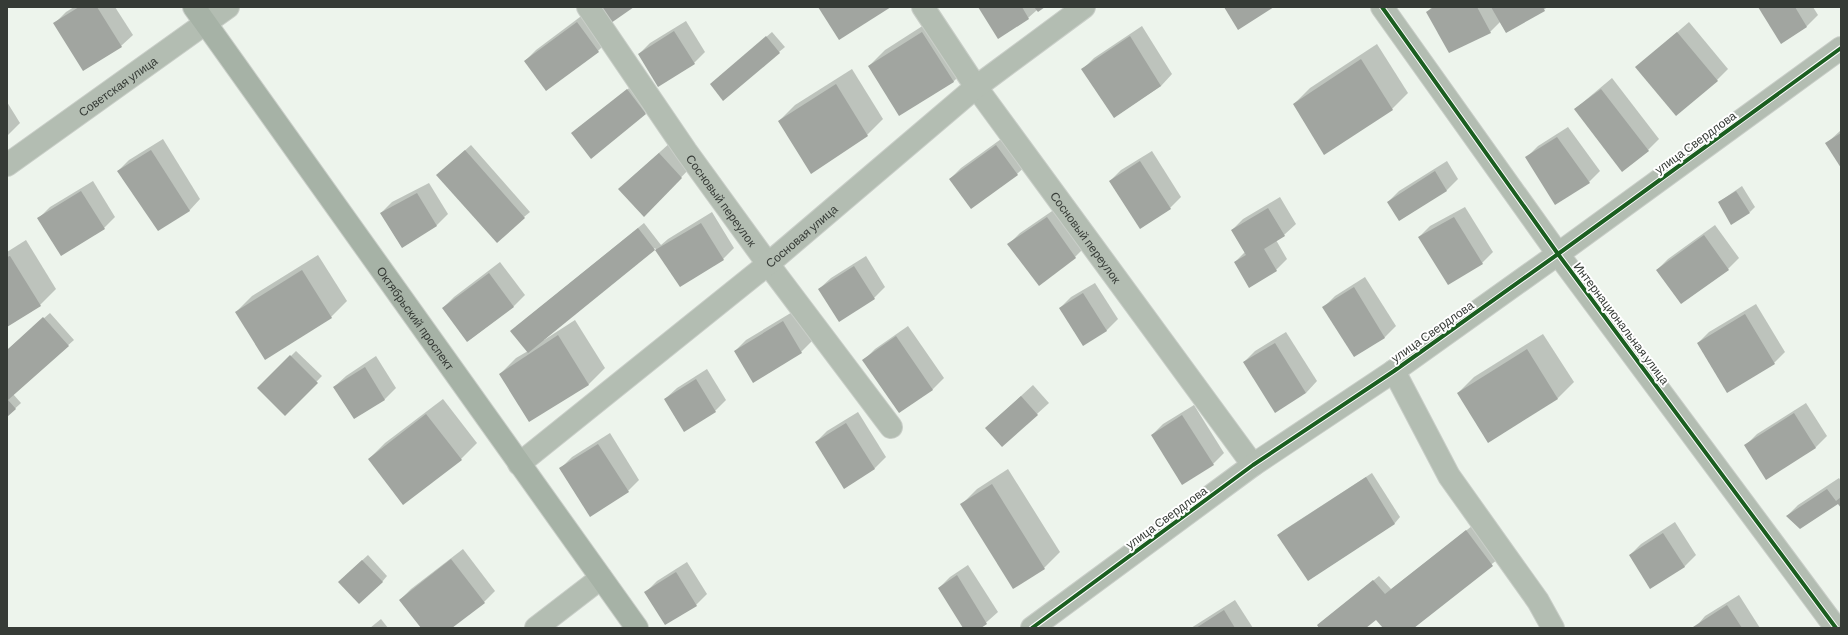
<svg xmlns="http://www.w3.org/2000/svg" width="1848" height="635" font-family="Barlow,sans-serif">
  <style>
    .shadow { fill: #0003 }
    .building { fill: #a1a5a0 }
    .lines { fill: none; stroke-linecap: round; stroke-linejoin: round }
    .street-casing { stroke: #c9cec8; stroke-width: 24 }
    .secondary-casing { stroke: #c9cec8; stroke-width: 24 }
    .street { stroke: #b3bdb2; stroke-width: 22 }
    .secondary { stroke: #a6b2a6; stroke-width: 22 }
    .cycleway-casing { stroke: #fff; stroke-width: 6 }
    .cycleway { stroke: #1b5e20; stroke-width: 4 }
    .labels { text-anchor: middle; dominant-baseline: central; stroke-width: 4; stroke-linejoin: round; paint-order: stroke }
    .street-label { font-size: 12px; fill: #363b36; stroke: #fff }
  </style>
  <rect width="100%" height="100%" fill="#edf4ec"/>
  <g class="shadow">
    <polygon points="74,7 115,7 133,35 121,46 54,24 66,12"/>
    <polygon points="979,7 1043,7 1037,10 1028,18"/>
    <polygon points="1432,7 1548,7 1506,32 1500,22 1490,32 1427,12"/>
    <polygon points="1759,7 1813,7 1818,15 1807,26 1781,42"/>
    <polygon points="588,11 609,40 598,51 525,61 536,50"/>
    <polygon points="938,16 969,66 953,82 869,66 885,50"/>
    <polygon points="686,21 705,52 694,63 639,54 650,43"/>
    <polygon points="1689,22 1728,69 1717,80 1637,67"/>
    <polygon points="1142,26 1172,74 1161,86 1115,116 1083,69 1094,58"/>
    <polygon points="772,32 785,47 779,52 711,84"/>
    <polygon points="1377,44 1408,93 1392,109 1294,104 1310,88"/>
    <polygon points="852,69 883,119 867,135 811,172 779,121 795,105"/>
    <polygon points="1612,78 1659,139 1648,150 1575,109"/>
    <polygon points="633,85 651,108 645,113 578,128"/>
    <polygon points="7,102 20,123 7,136"/>
    <polygon points="1568,127 1600,171 1589,182 1527,157 1538,146"/>
    <polygon points="1841,130 1841,166 1827,143"/>
    <polygon points="1008,134 1029,163 1017,174 971,208 950,179 961,168"/>
    <polygon points="163,139 200,199 189,211 118,171 129,160"/>
    <polygon points="671,142 692,166 644,216 631,178"/>
    <polygon points="471,145 530,212 524,217 443,170"/>
    <polygon points="1152,151 1181,197 1170,208 1110,181 1121,170"/>
    <polygon points="1447,161 1458,179 1447,190 1400,220 1388,202 1399,191"/>
    <polygon points="93,181 115,217 104,228 39,218 50,207"/>
    <polygon points="429,183 448,214 437,225 402,247 381,213 392,202"/>
    <polygon points="1742,186 1755,207 1750,212 1719,202"/>
    <polygon points="1280,197 1296,224 1284,235 1276,240 1287,259 1276,270 1235,262 1245,252 1232,230 1243,219"/>
    <polygon points="1058,207 1086,246 1075,257 1009,244 1020,233"/>
    <polygon points="1465,207 1493,252 1482,263 1419,237 1430,226"/>
    <polygon points="712,212 734,248 723,259 681,285 655,248 543,339 544,340 575,320 605,368 589,384 529,421 500,374 516,358 528,351 517,326 644,223 661,245 668,239"/>
    <polygon points="1715,225 1739,258 1728,269 1657,270 1668,259"/>
    <polygon points="26,240 56,289 40,305 7,326 7,252"/>
    <polygon points="318,255 347,301 331,317 236,312 252,296"/>
    <polygon points="866,256 885,287 874,298 819,289 831,278"/>
    <polygon points="500,262 525,295 514,306 468,341 443,308 454,297"/>
    <polygon points="1365,277 1396,326 1385,337 1354,356 1324,307 1335,296"/>
    <polygon points="1095,283 1118,319 1106,331 1060,308 1071,297"/>
    <polygon points="1756,304 1785,352 1774,363 1698,343 1709,332"/>
    <polygon points="794,311 812,341 801,352 735,351 746,340"/>
    <polygon points="50,313 74,340 13,394 21,403 7,416 7,350"/>
    <polygon points="908,326 944,378 933,389 899,412 864,360 875,349"/>
    <polygon points="1286,332 1317,381 1306,393 1244,362 1255,351"/>
    <polygon points="1543,334 1574,382 1558,398 1488,442 1458,393 1474,377"/>
    <polygon points="296,351 322,376 285,414 259,388"/>
    <polygon points="376,356 396,388 385,399 354,418 334,387 346,376"/>
    <polygon points="707,369 726,400 715,411 665,399 677,388"/>
    <polygon points="1033,385 1049,403 1002,446 986,428"/>
    <polygon points="443,399 477,443 461,459 369,459 385,443"/>
    <polygon points="1806,403 1827,436 1816,447 1767,478 1746,445 1757,434"/>
    <polygon points="1194,405 1224,453 1213,464 1152,435 1163,424"/>
    <polygon points="858,412 886,457 875,468 844,487 816,442 827,431"/>
    <polygon points="610,433 639,480 628,491 561,468 572,457"/>
    <polygon points="1008,469 1060,552 1044,568 961,505 977,489"/>
    <polygon points="1372,473 1400,517 1395,523 1308,579 1278,535 1284,530"/>
    <polygon points="1839,478 1841,481 1841,507 1838,502 1787,516 1798,505"/>
    <polygon points="1675,522 1696,555 1684,567 1630,555 1641,544"/>
    <polygon points="1472,526 1498,559 1413,628 1384,628 1377,618 1364,628 1321,628 1318,625 1379,576 1391,589"/>
    <polygon points="463,549 495,591 484,602 451,628 422,628 400,600 411,589"/>
    <polygon points="368,555 387,576 382,582 345,576"/>
    <polygon points="687,562 707,594 696,605 646,592 657,581"/>
    <polygon points="968,565 998,612 980,628 964,628 939,588 950,577"/>
    <polygon points="1739,595 1760,628 1695,628 1705,616"/>
    <polygon points="1235,600 1253,628 1191,628"/>
    <polygon points="381,619 388,628 370,628"/>
  </g>
  <g class="building">
    <polygon points="79,7 97,7 122,47 83,71 53,23"/>
    <polygon points="601,7 634,7 611,23"/>
    <polygon points="818,7 891,7 839,40"/>
    <polygon points="978,7 1022,7 1029,19 998,39"/>
    <polygon points="1034,7 1045,7 1038,12"/>
    <polygon points="1224,7 1274,7 1238,30"/>
    <polygon points="1434,7 1477,7 1491,33 1449,53 1426,12"/>
    <polygon points="1491,7 1543,7 1545,11 1506,33"/>
    <polygon points="1758,7 1795,7 1807,27 1781,44"/>
    <polygon points="577,22 599,52 546,91 524,61"/>
    <polygon points="674,31 695,64 658,87 638,54"/>
    <polygon points="922,32 954,82 899,116 868,66"/>
    <polygon points="1677,32 1718,81 1676,116 1635,67"/>
    <polygon points="766,36 780,53 723,101 710,84"/>
    <polygon points="1130,36 1161,86 1114,118 1081,69"/>
    <polygon points="1361,59 1393,110 1324,155 1293,104"/>
    <polygon points="836,84 868,136 811,174 778,121"/>
    <polygon points="627,89 646,114 591,159 571,133"/>
    <polygon points="1601,89 1649,151 1622,172 1574,109"/>
    <polygon points="1841,133 1841,168 1825,143"/>
    <polygon points="1557,137 1590,183 1555,205 1525,157"/>
    <polygon points="996,145 1018,175 971,209 949,179"/>
    <polygon points="151,150 190,211 158,231 117,171"/>
    <polygon points="465,150 525,218 497,243 436,175"/>
    <polygon points="659,153 682,178 644,217 618,189"/>
    <polygon points="1140,161 1171,209 1140,229 1109,181"/>
    <polygon points="1435,171 1447,191 1399,221 1387,202"/>
    <polygon points="81,191 105,229 61,256 37,218"/>
    <polygon points="1736,191 1750,213 1731,225 1718,202"/>
    <polygon points="417,193 437,226 402,248 380,213"/>
    <polygon points="1268,208 1285,236 1264,249 1277,271 1249,288 1234,262 1246,255 1231,230"/>
    <polygon points="1047,217 1076,258 1039,286 1007,244"/>
    <polygon points="1454,217 1483,264 1448,285 1418,237"/>
    <polygon points="701,223 724,260 680,287 655,250"/>
    <polygon points="638,228 655,250 528,353 510,331"/>
    <polygon points="1704,235 1729,270 1681,304 1656,270"/>
    <polygon points="10,256 41,306 7,327 7,257"/>
    <polygon points="854,266 875,299 839,322 818,289"/>
    <polygon points="302,270 332,318 265,360 235,312"/>
    <polygon points="489,273 514,307 467,342 442,308"/>
    <polygon points="1354,287 1385,338 1354,357 1322,307"/>
    <polygon points="1083,293 1107,331 1083,346 1059,308"/>
    <polygon points="1745,314 1775,364 1727,393 1697,343"/>
    <polygon points="43,317 69,346 8,400 16,409 7,417 7,350"/>
    <polygon points="783,321 802,353 753,383 734,351"/>
    <polygon points="558,335 589,385 529,422 499,374"/>
    <polygon points="896,336 933,390 899,413 862,360"/>
    <polygon points="1275,343 1306,393 1275,413 1243,362"/>
    <polygon points="1527,349 1558,399 1488,443 1457,393"/>
    <polygon points="290,355 318,383 285,416 257,388"/>
    <polygon points="365,367 385,400 354,419 333,387"/>
    <polygon points="696,379 716,412 684,432 664,399"/>
    <polygon points="1021,396 1038,415 1002,447 985,428"/>
    <polygon points="1794,413 1816,448 1766,480 1744,445"/>
    <polygon points="426,414 462,460 403,505 368,459"/>
    <polygon points="1182,415 1214,465 1182,485 1151,435"/>
    <polygon points="846,423 875,469 844,489 815,442"/>
    <polygon points="598,444 629,492 590,517 559,468"/>
    <polygon points="1366,477 1395,524 1308,581 1277,535"/>
    <polygon points="992,484 1045,569 1013,589 960,504"/>
    <polygon points="1827,489 1836,501 1841,497 1841,508 1838,504 1800,529 1786,516"/>
    <polygon points="1466,530 1493,566 1414,628 1383,628 1376,620 1366,628 1319,628 1317,625 1373,580 1385,594"/>
    <polygon points="1663,533 1685,567 1650,589 1629,555"/>
    <polygon points="451,559 485,603 452,628 421,628 399,600"/>
    <polygon points="362,560 383,582 359,604 338,582"/>
    <polygon points="676,572 697,606 665,625 644,592"/>
    <polygon points="957,575 987,624 981,628 963,628 938,588"/>
    <polygon points="1727,605 1742,628 1693,628 1693,627"/>
    <polygon points="1224,610 1235,628 1196,628"/>
  </g>
  <g class="lines">
    <defs>
      <g id="street">
        <path id="s1" d="M588,7l98,144 82,113 123,163"/>
        <path id="s2" d="M923,7l53,80 277,378"/>
        <polyline points="1382,7 1558,254 1836,628"/>
        <path id="s3" d="M7,165l221,-158"/>
        <polyline points="1394,371 1449,476 1538,601 1553,628"/>
        <path id="s4" d="M519,464l249,-200 208,-177 108,-80"/>
        <polyline points="536,628 601,578"/>
        <polyline points="1032,628 1253,465 1394,371 1558,254 1841,48"/>
      </g>
      <g id="secondary">
        <path id="s5" d="M194,7l443,621"/>
      </g>
    </defs>
    <use href="#street" class="street-casing"/>
    <use href="#secondary" class="secondary-casing"/>
    <use href="#street" class="street"/>
    <use href="#secondary" class="secondary"/>
    <defs>
      <g id="cycleway">
        <polyline points="1382,7 1558,254 1836,628"/>
        <polyline points="1032,628 1253,465 1394,371 1558,254 1841,48"/>
      </g>
    </defs>
    <use href="#cycleway" class="cycleway-casing"/>
    <use href="#cycleway" class="cycleway"/>
  </g>
  <g class="labels">
    <g class="street-label">
      <text stroke="none"><textPath href="#s3" startOffset="136">Советская улица</textPath></text>
      <text transform="translate(1695 142) rotate(-36)">улица Свердлова</text>
      <text stroke="none"><textPath href="#s1" startOffset="235">Сосновый переулок</textPath></text>
      <text stroke="none"><textPath href="#s4" startOffset="363">Сосновая улица</textPath></text>
      <text stroke="none"><textPath href="#s2" startOffset="282">Сосновый переулок</textPath></text>
      <text stroke="none"><textPath href="#s5" startOffset="382">Октябрьский проспект</textPath></text>
      <text transform="translate(1622 323) rotate(53)">Интернациональная улица</text>
      <text transform="translate(1432 331) rotate(-35)">улица Свердлова</text>
      <text transform="translate(1166 517) rotate(-36)">улица Свердлова</text>
    </g>
  </g>
  <rect width="1848" height="635" fill="none" stroke="#363b36" stroke-width="16"/>
</svg>
